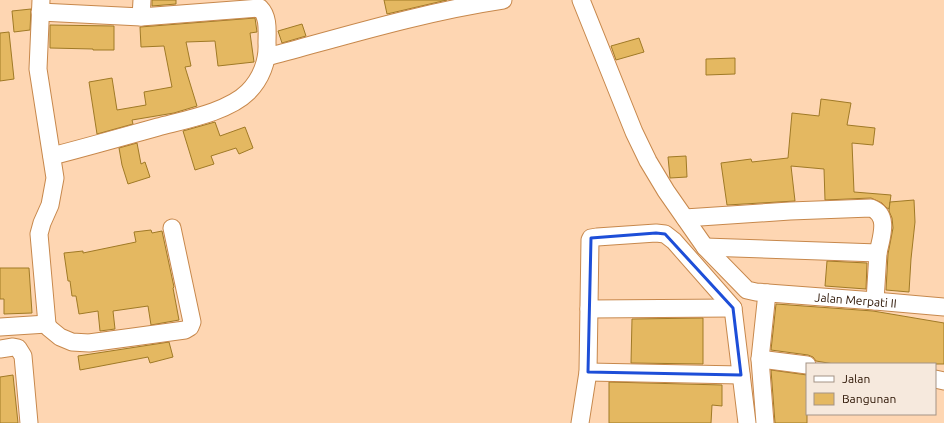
<svg xmlns="http://www.w3.org/2000/svg" width="944" height="423" font-family="Ubuntu,sans-serif">
  <style>
    .building { fill: #e4b861; stroke: #a07a26 }
    .lines { fill: none; stroke-linecap: round; stroke-linejoin: round }
    .minor-casing { stroke: #c7884c; stroke-width: 19 }
    .minor { stroke: #fff; stroke-width: 17 }
    .marked { fill: none; stroke: #1d4ed8; stroke-width: 3; stroke-linejoin: round }
    .labels { text-anchor: middle; dominant-baseline: central; stroke-width: 3; stroke-linejoin: round; paint-order: stroke }
    .street-label { font-size: 12px; fill: #2a1200; stroke: #f6e9dd }
  </style>
  <rect width="100%" height="100%" fill="#fed6b2"/>
  <g class="building">
    <polygon points="152,0 176,0 176,4 152,6"/>
    <polygon points="384,0 447,0 387,14"/>
    <polygon points="31,9 30,30 14,32 12,11"/>
    <polygon points="255,18 257,32 250,33 254,62 218,66 215,41 186,42 191,66 185,67 197,106 174,113 132,120 133,124 97,134 89,82 112,78 117,110 146,105 144,92 172,87 164,46 141,47 140,27"/>
    <polygon points="302,24 306,36 282,43 278,31"/>
    <polygon points="50,25 114,26 114,50 93,50 93,49 50,48"/>
    <polygon points="9,32 14,79 0,81 0,33"/>
    <polygon points="639,38 644,52 616,60 611,46"/>
    <polygon points="735,58 735,74 706,75 706,59"/>
    <polygon points="821,99 851,103 847,125 875,128 873,145 852,143 854,192 891,195 889,209 887,208 882,203 871,198 825,200 824,169 791,166 795,201 727,205 721,163 751,159 752,162 788,158 792,113 819,116"/>
    <polygon points="215,122 220,136 245,127 253,148 239,154 236,148 211,156 214,164 195,170 183,131"/>
    <polygon points="137,143 141,164 145,162 150,177 128,184 122,165 119,148"/>
    <polygon points="686,156 687,177 670,178 668,157"/>
    <polygon points="914,200 915,222 911,259 909,292 886,290 888,254 893,228 892,218 889,211 890,202"/>
    <polygon points="151,230 152,233 162,231 174,287 173,288 179,320 151,325 148,306 113,311 115,329 100,331 98,311 79,314 76,296 72,296 70,281 68,281 64,253 83,251 83,253 136,242 134,232"/>
    <polygon points="827,261 867,263 866,289 825,286"/>
    <polygon points="0,268 29,268 32,313 4,314 4,299 0,299"/>
    <polygon points="776,304 873,311 944,323 944,364 834,364 816,361 813,357 808,355 771,350"/>
    <polygon points="703,318 703,364 631,363 632,319"/>
    <polygon points="169,342 173,357 150,363 148,357 80,370 78,356"/>
    <polygon points="771,370 807,375 807,423 775,423"/>
    <polygon points="13,375 18,423 0,423 0,377"/>
    <polygon points="609,382 722,385 722,406 712,405 711,423 609,423"/>
  </g>
  <g class="lines">
    <defs>
      <g id="minor">
        <polyline points="41,0 38,69 55,178 50,205 42,223 39,234 47,324 49,328 60,337 72,342 89,343 185,330 190,327 192,322 172,228"/>
        <path id="s1" d="M581,0l53,132 14,29 18,30 39,56 42,43 9,2 119,9 69,6"/>
        <polyline points="40,12 141,17"/>
        <path d="M267,57c78,-21 156,-45 236,-57"/>
        <path d="M52,156c35,-9 70,-19 106,-29 26,-7 70,-15 90,-35 13,-13 20,-31 19,-49 0,-11 2,-26 -7,-35l-119,9 1,-17"/>
        <path d="M685,218l105,-7 81,-3c19,7 10,30 7,45"/>
        <polyline points="705,247 878,253 875,301"/>
        <polyline points="589,309 733,308"/>
        <polyline points="0,327 47,324"/>
        <polyline points="0,349 13,347 18,348 23,356 29,423"/>
        <polyline points="760,359 807,365"/>
        <polyline points="588,372 741,375"/>
        <polyline points="935,379 944,381"/>
        <polyline points="580,423 588,372 590,240 591,238 597,237 656,233 665,234 674,241 733,308 747,423"/>
        <polyline points="765,423 760,359 767,293"/>
      </g>
    </defs>
    <use href="#minor" class="minor-casing"/>
    <use href="#minor" class="minor"/>
  </g>
  <path class="marked" d="M656,233l9,1 68,74 8,67 -153,-3 3,-134z"/>
  <g class="labels">
    <g class="street-label">
      <text stroke="none"><textPath href="#s1" startOffset="447">Jalan Merpati II</textPath></text>
    </g>
  </g>
  <rect x="806" y="363" width="130" height="52" fill="#f6e9dd" stroke="#a49385"/>
  <rect x="814" y="376" width="20" height="6" fill="#ffffff" stroke="#a49385"/>
  <text x="842" y="383" font-size="12" fill="#2a1200">Jalan</text>
  <rect x="814" y="393" width="20" height="12" fill="#e4b861" stroke="#a49385"/>
  <text x="842" y="403" font-size="12" fill="#2a1200">Bangunan</text>
</svg>
